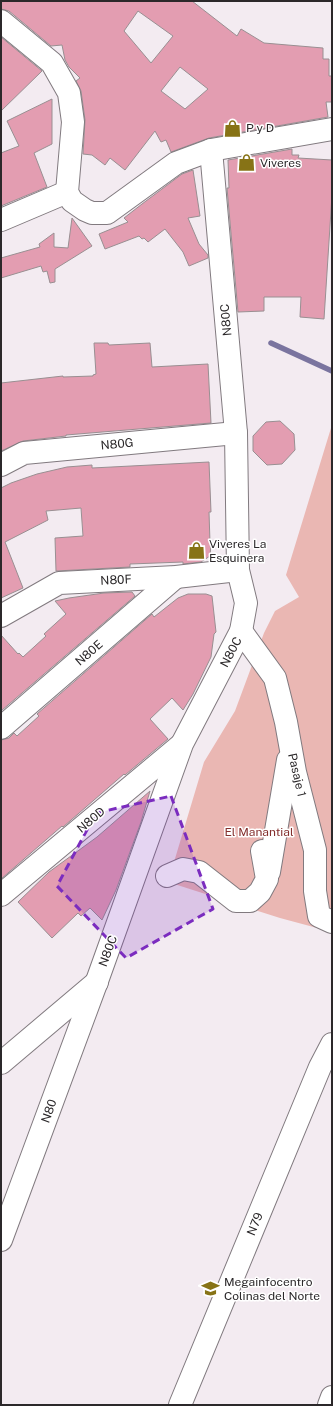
<svg xmlns="http://www.w3.org/2000/svg" width="333" height="1406" font-family="'Public Sans',sans-serif">
  <style>
    .green { fill: #eab7b3 }
    .lines { fill: none; stroke-linecap: round; stroke-linejoin: round }
    .stream { stroke: #7a749f; stroke-width: 5.5 }
    .building { fill: #e39db1; stroke: #998f92; fill-rule: evenodd }
    .minor-casing { stroke: #817a7f; stroke-width: 24 }
    .minor { stroke: #fff; stroke-width: 22 }
    .marked { fill: #7b2cbf; fill-opacity: 0.2; stroke: #7b2cbf; stroke-width: 3; stroke-dasharray: 8 5; stroke-linejoin: round }
    .labels { text-anchor: middle; dominant-baseline: central; stroke-width: 3; stroke-linejoin: round; paint-order: stroke }
    .poi-label { font-size: 12px; fill: #2b282a; stroke: #fff; text-anchor: start }
    .street-label { font-size: 12px; fill: #2b282a; stroke: #fff }
    .park-label { font-size: 12px; fill: #842f2d; stroke: #fff }
  </style>
  <rect width="100%" height="100%" fill="#f3ebf1"/>
  <polygon class="green" points="331,428 332,428 332,932 280,918 168,882 204,762 235,711 264,633 275,611 299,597 286,575"/>
  <g class="lines">
    <polyline class="stream" points="271,343 332,371"/>
  </g>
  <g class="building">
    <path d="M1,1h191l45,35 4,-7 23,14 59,5v11h6v17h3v26h-6l2,15 -119,21 -38,14 -5,-12 -5,2 -6,-11 -30,39 -15,-12 -5,7 -13,-10 -9,-1 2,-34 -4,-29 -5,-10 4,-3 -11,-11 -4,-7 -3,-15 -11,1 -42,-35 -8,-2zM138,11l35,25 -22,27 -27,-32zM180,67l28,22 -23,20 -24,-18z"/>
    <polygon points="1,37 42,71 1,111"/>
    <polygon points="52,99 52,144 34,153 47,187 1,206 1,153 19,146 7,121"/>
    <polygon points="292,149 292,155 299,155 298,158 332,160 332,195 324,319 300,317 301,297 264,297 264,311 238,312 227,188 229,188 228,160"/>
    <polygon points="193,170 200,216 188,218 199,244 208,255 208,258 189,266 183,252 165,229 148,242 144,238 142,239 139,236 105,249 99,234 128,222 124,218 142,204 182,174"/>
    <polygon points="72,218 92,246 55,269 55,282 50,283 47,271 43,272 41,266 1,278 1,258 40,247 39,244 54,233 54,247 68,248"/>
    <polygon points="94,343 108,343 109,345 150,343 152,367 208,364 211,423 66,435 66,436 23,441 1,451 1,383 63,376 63,377 93,376 93,375 96,374"/>
    <polygon points="280,421 294,434 295,450 282,464 267,465 253,451 253,436 266,422"/>
    <polygon points="209,462 211,512 209,512 210,543 211,543 210,556 201,562 183,564 183,562 130,564 130,567 56,571 55,538 83,536 81,508 46,511 48,520 5,542 23,588 1,598 1,488 11,483 37,474 67,467 92,465 92,468"/>
    <polygon points="132,592 135,596 1,711 1,635 18,654 19,653 23,657 46,636 44,634 66,614 55,601 69,598 104,593"/>
    <polygon points="188,594 206,594 212,596 216,632 214,634 211,657 193,694 183,710 172,698 150,719 168,739 125,775 124,774 63,827 62,826 1,879 1,740 9,738 14,733 17,736 39,716 37,714 152,614 154,617 178,598"/>
    <polygon points="150,791 141,822 116,890 102,920 90,908 81,916 78,913 52,938 18,902 49,872 97,837"/>
  </g>
  <g class="lines">
    <defs>
      <g id="minor">
        <polyline points="1,21 52,63 69,93 73,122 67,192 72,201 85,210 92,213 107,213 176,163 211,150 332,129"/>
        <polyline points="1,220 67,192"/>
        <polyline points="1,465 24,453 236,433"/>
        <polyline points="1,616 59,583 176,577 238,570"/>
        <polyline points="241,631 275,678 286,722 295,772 315,850 315,891 319,916 332,922"/>
        <polyline points="1,728 176,577"/>
        <polyline points="269,872 288,760"/>
        <polyline points="167,876 183,869 199,872 236,901 250,901 260,892 267,879 262,851"/>
        <polyline points="1,895 181,745"/>
        <polyline points="1,1063 97,982"/>
        <polyline points="1,1240 97,981 182,744 241,631 246,603 238,570 236,433 211,150"/>
        <polyline points="180,1405 320,1067 332,1044"/>
        <polyline points="329,1405 332,1397"/>
      </g>
    </defs>
    <use href="#minor" class="minor-casing"/>
    <use href="#minor" class="minor"/>
  </g>
  <path class="marked" d="M171,796l42,113 -87,49 -69,-72 39,-73z"/>
  <defs>
    <symbol id="shop-bare" viewBox="-9 -9 18 18"><path d="M-5-2.5h2.3a2.7 3.5 0 0 1 5.4 0H5L5.5 6h-11ZM-1.5-2.5h3a1.5 2.3 0 0 0-3 0Z" fill="#877316" stroke="#fff" stroke-width="2.5" paint-order="stroke"/></symbol>
    <symbol id="school-bare" viewBox="-9 -9 18 18"><path d="M0-5L7-2L0 1L-7-2ZM-4 1L0 2.5L4 1V4Q0 6-4 4Z" fill="#877316" stroke="#fff" stroke-width="2.5" paint-order="stroke"/></symbol>
  </defs>
  <g fill-rule="evenodd">
    <use href="#shop-bare" x="220" y="116" width="25" height="25"/>
    <use href="#shop-bare" x="234" y="150" width="25" height="25"/>
    <use href="#shop-bare" x="184" y="538" width="25" height="25"/>
    <use href="#school-bare" x="198" y="1276" width="25" height="25"/>
  </g>
  <g class="labels">
    <g class="poi-label">
      <text x="246" y="128">P y D</text>
      <text x="260" y="163">Viveres</text>
      <text x="209" y="544">Viveres La<tspan x="209" dy="14">Esquinera</tspan></text>
      <text x="224" y="1282">Megainfocentro<tspan x="224" dy="14">Colinas del Norte</tspan></text>
    </g>
    <g class="street-label">
      <text transform="translate(226 320) rotate(-95)">N80C</text>
      <text transform="translate(117 444) rotate(-5)">N80G</text>
      <text transform="translate(116 580) rotate(-3)">N80F</text>
      <text transform="translate(231 652) rotate(-62)">N80C</text>
      <text transform="translate(89 653) rotate(-41)">N80E</text>
      <text transform="translate(297 775) rotate(77)">Pasaje 1</text>
      <text transform="translate(91 820) rotate(-40)">N80D</text>
      <text transform="translate(108 951) rotate(-70)">N80C</text>
      <text transform="translate(49 1111) rotate(-70)">N80</text>
      <text transform="translate(255 1224) rotate(-68)">N79</text>
    </g>
    <g class="park-label">
      <text x="259" y="832">El Manantial</text>
    </g>
  </g>
  <rect width="333" height="1406" fill="none" stroke="#2b282a" stroke-width="4"/>
</svg>
